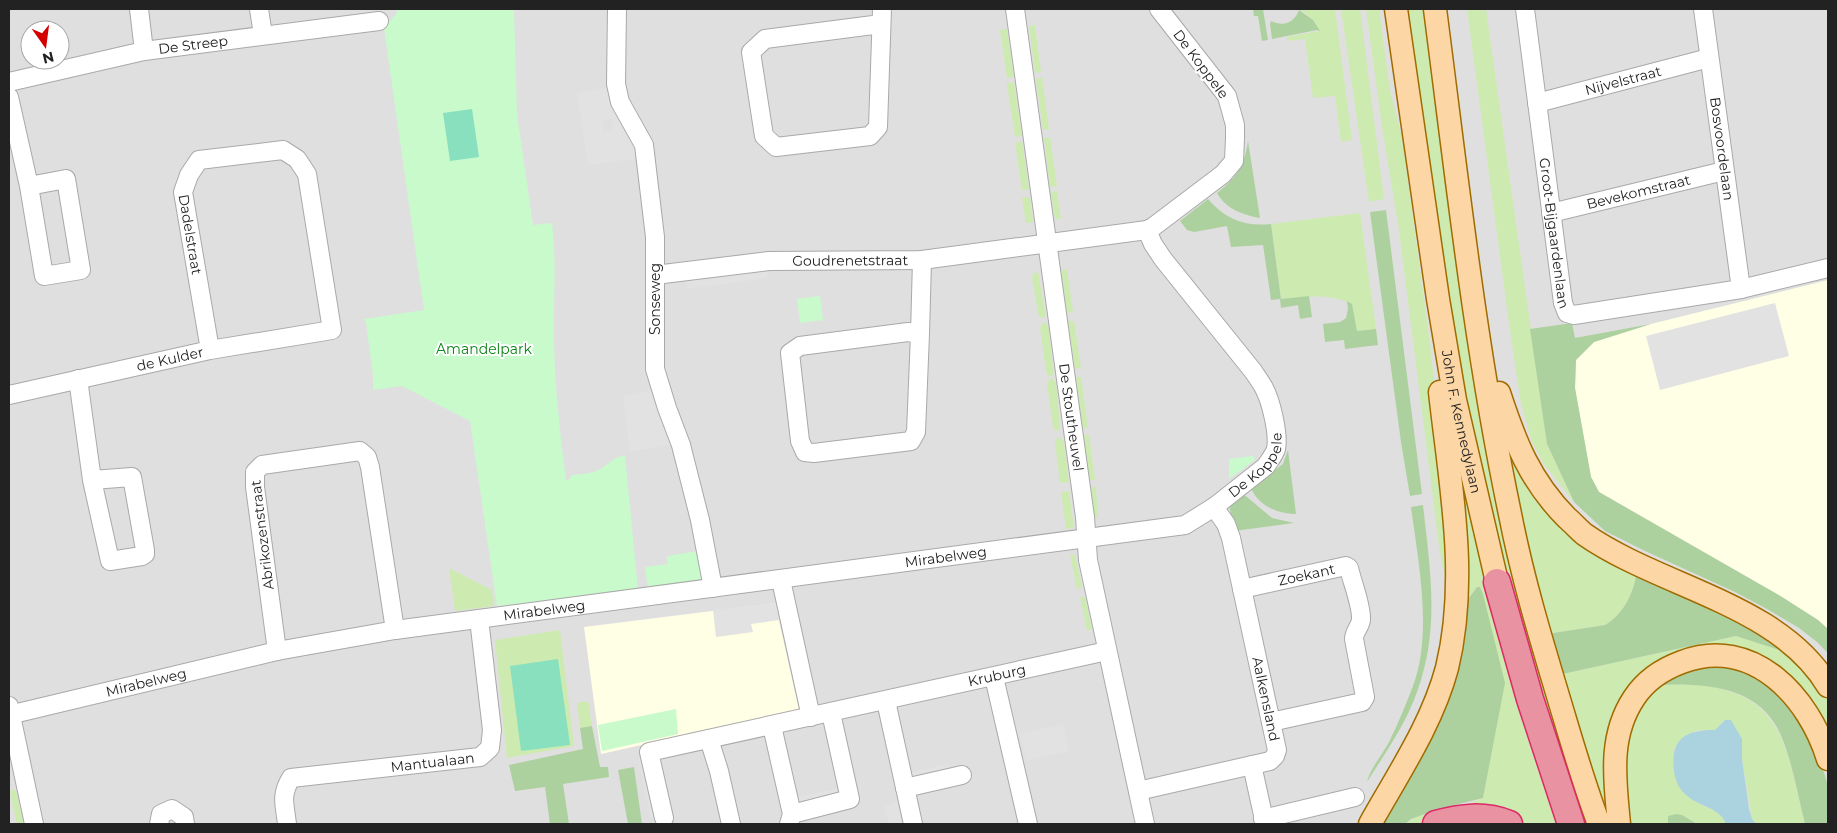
<svg xmlns="http://www.w3.org/2000/svg" width="1837" height="833" font-family="Montserrat,sans-serif">
  <style>
    .residential { fill: #e0dfdf; fill-rule: evenodd }
    .education { fill: #ffffe5 }
    .grass { fill: #cdebb0 }
    .forest { fill: #add19e }
    .park { fill: #c8facc }
    .pitch { fill: #88e0be }
    .parking { fill: #e2e2e2; fill-rule: evenodd }
    .water { fill: #aad3df }
    .lines { fill: none; stroke-linecap: round; stroke-linejoin: round }
    .minor-casing { stroke: #a9a9a9; stroke-width: 20 }
    .major-casing { stroke: #a06b00; stroke-width: 25 }
    .highway-casing { stroke: #dc2a67; stroke-width: 29 }
    .minor { stroke: #fff; stroke-width: 18 }
    .major { stroke: #fcd6a4; stroke-width: 22 }
    .highway { stroke: #e892a2; stroke-width: 26 }
    .labels { text-anchor: middle; dominant-baseline: central; stroke-width: 4; stroke-linejoin: round; paint-order: stroke }
    .street-label { font-size: 14px; fill: #222; stroke: #fff }
    .park-label { font-size: 14px; fill: #0c8416; stroke: #fff }
  </style>
  <rect width="100%" height="100%" fill="#f2efe9"/>
  <path class="residential" d="M9,9h1819v815h-1819zM30,30h30v30h-30z"/>
  <g class="education">
    <polygon points="1828,280 1828,629 1818,620 1782,597 1599,492 1591,477 1575,388 1576,360 1594,342 1651,324"/>
    <polygon points="775,603 799,710 601,754 584,627"/>
  </g>
  <g class="grass">
    <polygon points="1300,9 1335,9 1352,140 1341,142 1335,96 1313,98 1305,39 1287,41 1287,37 1319,31 1313,20"/>
    <polygon points="1341,9 1360,9 1384,199 1369,202"/>
    <polygon points="1366,9 1379,9 1390,91 1402,137 1430,344 1449,511 1450,609 1439,546 1399,230 1382,127"/>
    <path d="M1407,9h20l43,317 120,498h-7c-20,-61 -42,-122 -60,-184 -40,-140 -67,-287 -89,-431 -11,-67 -18,-134 -27,-200z"/>
    <polygon points="1467,9 1486,9 1547,444 1574,502 1544,464 1532,442 1521,404 1510,331"/>
    <polygon points="1035,25 1041,72 1035,73 1029,26"/>
    <polygon points="1007,29 1014,77 1007,78 1000,30"/>
    <polygon points="1042,77 1049,129 1043,130 1036,79"/>
    <polygon points="1014,82 1022,136 1015,137 1007,83"/>
    <polygon points="1050,137 1057,186 1050,187 1044,138"/>
    <polygon points="1022,141 1029,189 1022,190 1015,143"/>
    <polygon points="1057,191 1061,219 1055,219 1051,192"/>
    <polygon points="1030,197 1033,222 1026,223 1022,198"/>
    <path d="M1360,213l16,116 -19,2 -5,-27c-23,-11 -48,-7 -71,-5l-10,-75z"/>
    <polygon points="1067,269 1073,312 1067,313 1061,271"/>
    <polygon points="1038,272 1045,311 1045,317 1040,318 1038,313 1032,278 1034,273"/>
    <polygon points="1068,321 1074,321 1081,368 1075,369"/>
    <polygon points="1042,323 1046,323 1049,328 1053,369 1053,375 1048,376 1046,371 1040,328"/>
    <polygon points="1076,377 1081,377 1088,428 1083,428"/>
    <polygon points="1052,378 1056,383 1060,425 1060,430 1055,431 1053,426 1047,384 1049,379"/>
    <path d="M1498,413l14,36 125,123c-4,21 -12,41 -32,53l-58,9z"/>
    <path d="M1453,429l109,395 -135,-2 -4,2h-18c24,-17 53,-14 78,-26l21,-115 -24,-96h-3l-16,22z"/>
    <polygon points="1084,435 1089,435 1095,480 1089,480"/>
    <polygon points="1057,438 1061,438 1064,442 1069,482 1060,483 1055,443"/>
    <polygon points="1090,487 1096,487 1098,518 1094,518"/>
    <polygon points="1069,491 1074,528 1066,529 1061,492"/>
    <polygon points="1070,555 1075,555 1082,587 1077,589"/>
    <polygon points="449,568 492,590 494,606 455,611"/>
    <polygon points="1080,597 1085,597 1092,629 1087,631"/>
    <polygon points="560,630 574,746 507,758 495,640"/>
    <polygon points="1736,636 1785,652 1828,696 1828,734 1776,672 1637,685 1607,824 1558,675"/>
    <path d="M1683,684c101,4 102,59 122,140h-49l-4,-5 -10,-60v-20l-17,-19 -10,10c-20,0 -31,1 -41,20l24,53c11,5 25,10 28,21h-29l-15,-9 -13,1 -1,8h-44l-2,-85 31,-54z"/>
    <polygon points="588,701 592,726 580,728 577,703"/>
    <polygon points="13,789 16,791 24,824 17,824 10,792"/>
  </g>
  <g class="forest">
    <polygon points="1253,9 1263,9 1268,40 1262,41 1258,16 1254,16"/>
    <path d="M1299,10l14,10 7,11 -3,-1 -45,9 -2,-15 1,-3c13,6 23,2 28,-11z"/>
    <path d="M1248,141l12,77c-17,-3 -34,-9 -43,-25 21,-17 27,-26 31,-52z"/>
    <path d="M1208,199c17,20 37,28 63,25l10,75 28,-3 3,21 -12,2 -2,-14 -17,3 -1,-9 -9,1 -8,-55 -32,2 -4,-21 -33,6 -7,-2 -7,-9z"/>
    <polygon points="1386,210 1422,494 1410,496 1401,442 1370,212"/>
    <polygon points="1347,301 1352,304 1357,331 1376,329 1378,345 1345,349 1344,340 1325,342 1323,324 1340,322 1346,318 1348,309"/>
    <polygon points="1572,323 1575,338 1651,324 1594,342 1576,360 1575,388 1591,477 1599,492 1782,597 1818,620 1828,629 1828,653 1817,642 1799,628 1767,609 1735,592 1645,551 1605,531 1574,502 1547,444 1530,329"/>
    <path d="M1288,450l8,64c-17,0 -38,-8 -45,-26l32,-24z"/>
    <polygon points="1242,494 1247,497 1272,518 1294,523 1234,531 1229,504"/>
    <path d="M1423,505c7,64 17,122 -5,184 -11,34 -33,64 -51,93 3,-13 15,-27 22,-40 9,-18 17,-38 24,-56 20,-53 5,-125 -2,-179z"/>
    <path d="M1637,572l86,39 62,41 -49,-16 -178,39 -11,-41 58,-9c20,-12 28,-32 32,-53z"/>
    <polygon points="1477,587 1480,587 1483,594 1505,683 1483,798 1439,809 1411,819 1405,824 1377,824 1461,609"/>
    <path d="M1734,663l50,32 32,51 12,40v38h-23c-7,-28 -12,-59 -23,-86 -21,-54 -79,-55 -129,-53l21,-14z"/>
    <polygon points="592,726 600,767 608,767 609,777 563,784 569,824 550,824 545,787 515,791 509,765 583,749 580,728"/>
    <polygon points="634,767 642,824 628,824 618,770"/>
    <polygon points="1676,814 1682,815 1697,824 1668,824 1668,816"/>
  </g>
  <g class="park">
    <path d="M396,9h118l3,105 16,111 19,-2c5,39 1,79 2,119 1,46 6,92 12,138h2l4,-5c10,-1 20,-1 28,-6 10,-5 14,-13 25,-13l13,133 -141,17 -27,-185 -68,-35 -29,4v-15l-7,-52 -2,-4 60,-9 -40,-282 13,-15z"/>
    <polygon points="820,296 823,320 800,323 797,299"/>
    <polygon points="1253,456 1255,460 1229,479 1229,459"/>
    <polygon points="699,551 705,581 648,589 645,567 668,564 667,556"/>
    <polygon points="676,709 678,734 602,751 598,725"/>
  </g>
  <g class="pitch">
    <polygon points="472,109 479,157 450,161 443,113"/>
    <polygon points="558,659 570,745 521,751 510,666"/>
  </g>
  <g class="parking">
    <path d="M606,88l35,70 -53,7 -11,-72zM612,119l1,11 -10,2 -1,-11z"/>
    <polygon points="767,266 768,278 687,289 685,277"/>
    <polygon points="1775,303 1789,356 1660,390 1646,336"/>
    <polygon points="651,390 677,444 630,452 623,396"/>
    <polygon points="775,603 779,620 751,624 753,632 716,637 713,610"/>
    <polygon points="1063,724 1069,751 1026,761 1020,734"/>
    <polygon points="645,756 660,821 652,823 638,758"/>
    <polygon points="948,764 950,773 914,781 912,772"/>
    <polygon points="841,788 842,797 797,806 795,797"/>
    <polygon points="898,802 902,824 889,824 885,806"/>
  </g>
  <path class="water" d="M1725,720h6l11,19v20l7,50 3,10 4,5h-30c-5,-16 -28,-18 -40,-29 -7,-6 -11,-15 -12,-24 -4,-33 12,-41 41,-41z"/>
  <g class="lines">
    <defs>
      <g id="minor">
        <polyline points="139,9 144,51"/>
        <polyline points="259,9 263,35"/>
        <polyline points="617,9 616,84 620,102 644,145 655,237 655,369 667,408 681,445 700,520 713,588"/>
        <path id="s1" d="M1015,9l70,508 3,43 57,264"/>
        <path id="s2" d="M1525,9l38,294 4,10 7,2 167,-26 87,-21"/>
        <path id="s3" d="M1703,9l38,280"/>
        <polyline points="881,24 765,39 751,52 764,136 776,147 870,136 878,127 882,9"/>
        <path id="s4" d="M9,82l135,-31 235,-30"/>
        <polyline points="9,97 29,186 44,276 81,270 66,179 29,186"/>
        <path id="s5" d="M1537,103l172,-45"/>
        <path id="s6" d="M1551,213l173,-42"/>
        <path id="s7" d="M655,275l114,-14 153,-1 225,-30 6,-3 70,-53 11,-13 1,-23v-13l-8,-29 -68,-87"/>
        <polyline points="920,334 916,432 911,441 814,453 805,452 800,441 790,353 800,346 908,332 920,334 922,260"/>
        <polyline points="78,379 92,480 132,477 145,550 145,554 142,556 110,561 92,480"/>
        <path id="s8" d="M9,395l201,-45 122,-20 -25,-156 -10,-15 -14,-9 -84,10 -10,15 -6,17 27,158"/>
        <polyline points="781,580 811,717"/>
        <path id="s9" d="M1242,589l104,-23 3,2c3,14 13,38 12,52 -1,7 -7,12 -7,19l11,58 -3,5 -91,20"/>
        <polyline points="277,651 255,487 255,472 262,465 360,451 367,457 370,467 395,630"/>
        <polyline points="994,677 1028,824"/>
        <polyline points="886,701 913,824"/>
        <polyline points="9,706 34,824"/>
        <path id="s10" d="M9,715l268,-64 118,-21 790,-105 29,-18 52,-41c3,-5 8,-11 10,-17 3,-15 -5,-48 -12,-61 -3,-6 -7,-11 -11,-17l-90,-112 -10,-15 -6,-14"/>
        <polyline points="772,726 792,814 789,824"/>
        <polyline points="709,739 719,771 731,824"/>
        <polyline points="1252,765 1265,824"/>
        <polyline points="905,788 962,775"/>
        <polyline points="1138,791 1270,761 1275,756 1277,750 1231,538 1226,524 1214,507"/>
        <polyline points="792,814 850,799 831,713"/>
        <path id="s11" d="M664,818l-15,-66 458,-101"/>
        <polyline points="1263,819 1355,797"/>
        <polyline points="159,824 161,814 172,809 184,817 185,824"/>
        <path id="s12" d="M287,824c-2,-19 -7,-28 4,-46l189,-21 10,-9 2,-18 -13,-111"/>
      </g>
      <g id="major">
        <path id="s13" d="M1396,9l42,290 17,101 42,182"/>
        <path d="M1435,9c22,169 40,338 75,505 12,62 30,122 48,182 13,43 25,86 41,128"/>
        <path d="M1499,393c16,49 31,88 68,125 6,5 11,11 17,16 75,53 196,70 244,152"/>
        <path d="M1370,824c28,-50 62,-100 77,-156 22,-90 3,-185 -7,-276"/>
        <path d="M1619,824c-4,-43 -11,-87 15,-126 11,-17 29,-29 48,-36 71,-27 127,35 146,97"/>
      </g>
      <g id="highway">
        <polyline points="1497,582 1530,699 1571,824"/>
        <path d="M1436,824c25,-7 48,-10 73,0"/>
      </g>
    </defs>
    <use href="#minor" class="minor-casing"/>
    <use href="#major" class="major-casing"/>
    <use href="#highway" class="highway-casing"/>
    <use href="#minor" class="minor"/>
    <use href="#major" class="major"/>
    <use href="#highway" class="highway"/>
  </g>
  <g class="labels">
    <g class="street-label">
      <text stroke="none"><textPath href="#s4" startOffset="188">De Streep</textPath></text>
      <text transform="translate(1201 64) rotate(53)">De Koppele</text>
      <text stroke="none"><textPath href="#s5" startOffset="89">Nijvelstraat</textPath></text>
      <text stroke="none"><textPath href="#s3" startOffset="141">Bosvoordelaan</textPath></text>
      <text stroke="none"><textPath href="#s6" startOffset="90">Bevekomstraat</textPath></text>
      <text stroke="none"><textPath href="#s2" startOffset="226">Groot-Bijgaardenlaan</textPath></text>
      <text stroke="none"><textPath href="#s8" startOffset="686">Dadelstraat</textPath></text>
      <text stroke="none"><textPath href="#s7" startOffset="196">Goudrenetstraat</textPath></text>
      <text transform="translate(655 299) rotate(-90)">Sonseweg</text>
      <text stroke="none"><textPath href="#s8" startOffset="165">de Kulder</textPath></text>
      <text stroke="none"><textPath href="#s1" startOffset="412">De Stoutheuvel</textPath></text>
      <text stroke="none"><textPath href="#s13" startOffset="418">John F. Kennedylaan</textPath></text>
      <text stroke="none"><textPath href="#s10" startOffset="1288">De Koppele</textPath></text>
      <text transform="translate(262 535) rotate(-97)">Abrikozenstraat</text>
      <text stroke="none"><textPath href="#s10" startOffset="951">Mirabelweg</textPath></text>
      <text stroke="none"><textPath href="#s9" startOffset="66">Zoekant</textPath></text>
      <text stroke="none"><textPath href="#s10" startOffset="546">Mirabelweg</textPath></text>
      <text stroke="none"><textPath href="#s11" startOffset="424">Kruburg</textPath></text>
      <text stroke="none"><textPath href="#s10" startOffset="141">Mirabelweg</textPath></text>
      <text transform="translate(1266 699) rotate(78)">Aalkensland</text>
      <text stroke="none"><textPath href="#s12" startOffset="190">Mantualaan</textPath></text>
    </g>
    <g class="park-label">
      <text x="484" y="349">Amandelpark</text>
    </g>
  </g>
  <rect width="1837" height="833" fill="none" stroke="#222222" stroke-width="20"/>
  <g transform="translate(45 45) rotate(166)"><circle r="24" fill="#ffffff" stroke="#a7a7a7"/>
  <path d="M0-4L9 19L0 12L-9 19Z" fill="#d40000"/>
  <text y="-8" font-size="14" font-weight="bold" text-anchor="middle" fill="#222222">N</text>
  </g>
</svg>
